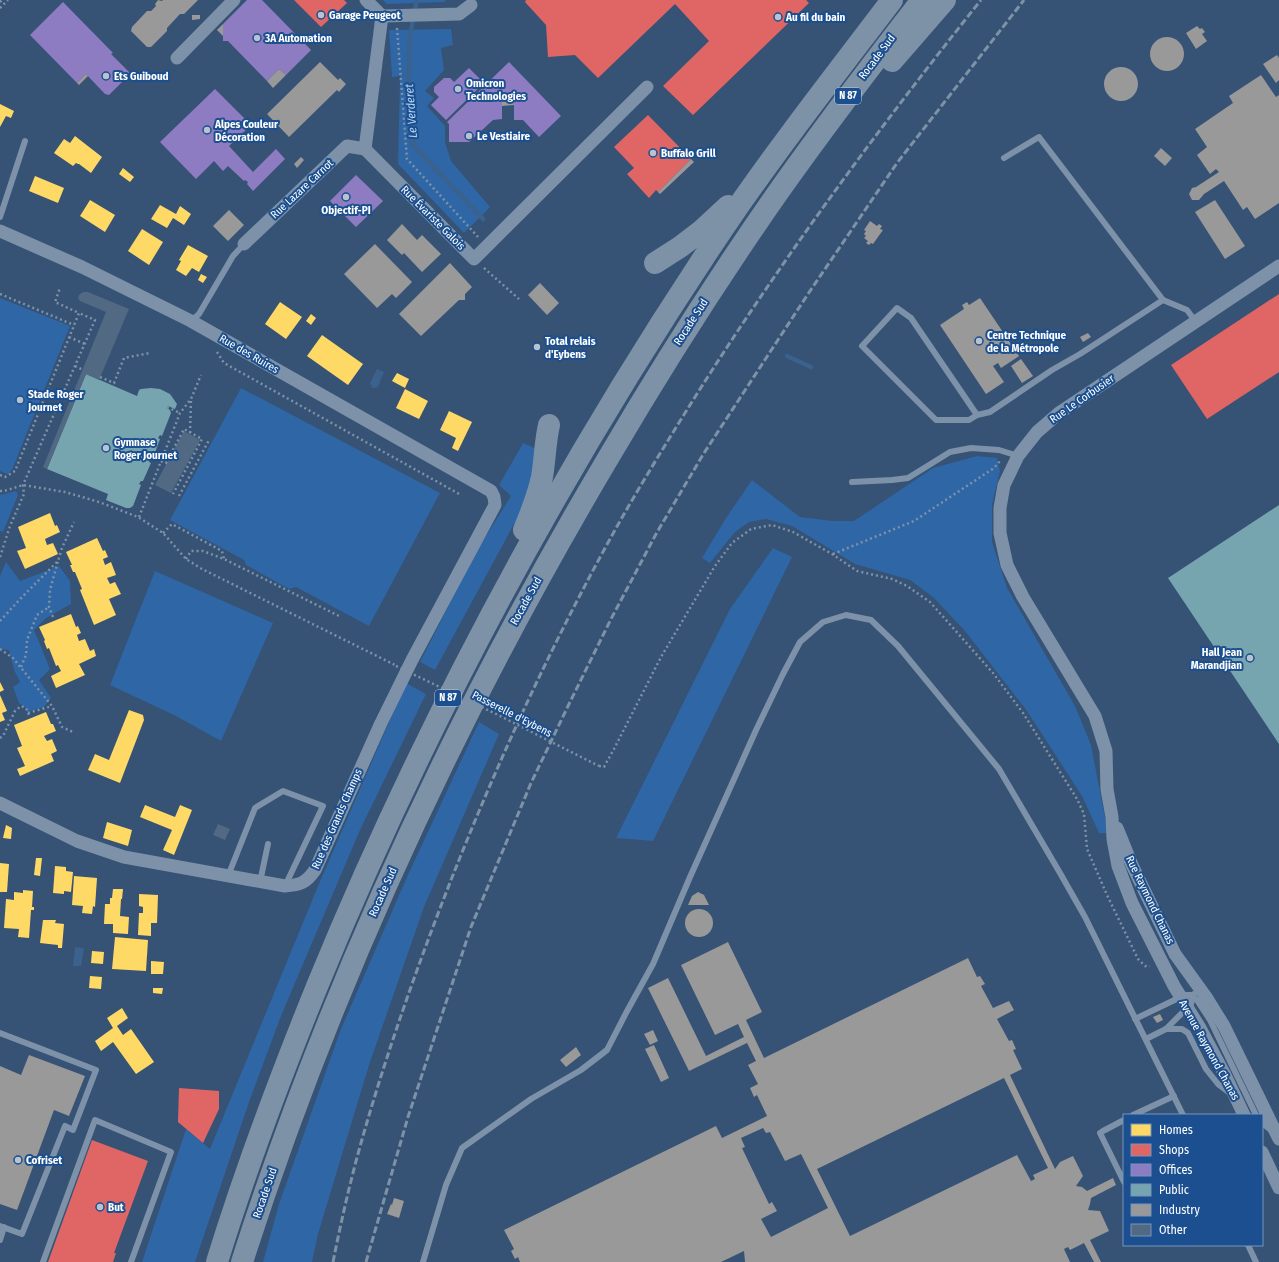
<svg xmlns="http://www.w3.org/2000/svg" width="1279" height="1262" font-family="'Fira Sans Condensed',sans-serif">
  <style>
    .green { fill: #2f66a5 }
    .water { fill: #3b618d }
    .homes { fill: #ffd966 }
    .shops { fill: #e06666 }
    .offices { fill: #8e7cc3 }
    .public { fill: #76a5af }
    .industry { fill: #999; fill-rule: evenodd }
    .lines { fill: none; stroke-linecap: round; stroke-linejoin: round }
    .stream { stroke: #3b618d; stroke-width: 4.5 }
    .building { fill: #526984 }
    .path { stroke: #7d92a8; stroke-width: 2.5; stroke-dasharray: 2 3; stroke-linecap: butt }
    .lane { stroke: #7d92a8; stroke-width: 6 }
    .street { stroke: #7d92a8; stroke-width: 13 }
    .highway { stroke: #7e92a7; stroke-width: 22 }
    .rail { stroke: #7e92a7; stroke-width: 3; stroke-dasharray: 7 3; stroke-linecap: butt }
    .path-bridge { stroke: #7d92a8; stroke-width: 2.5; stroke-dasharray: 2 3; stroke-linecap: butt }
    .poi-dot { fill: #b9c2ce; stroke: #1b4f8f; stroke-width: 1.5 }
    .labels { text-anchor: middle; dominant-baseline: central; stroke-width: 4; stroke-linejoin: round; paint-order: stroke }
    .shield { fill: #1b4f8f; stroke: #bbcadd; stroke-width: 1 }
    .shield-label { font-size: 10px; font-weight: bold; fill: #fff }
    .poi-label { font-size: 11px; font-weight: bold; fill: #fff; stroke: #1b4f8f; text-anchor: start }
    .street-label { font-size: 11px; fill: #fff; stroke: #1b4f8f }
    .water-label { font-size: 12px; font-style: italic; fill: #b5d3f5; stroke: #1b4f8f }
  </style>
  <rect width="100%" height="100%" fill="#365274"/>
  <g class="green">
    <polygon points="383,0 445,0 445,2 387,4"/>
    <polygon points="451,29 453,45 441,48 444,70 425,91 434,98 427,106 445,126 445,142 451,161 490,207 464,233 398,164 400,76 392,77 389,30"/>
    <polygon points="0,298 70,326 12,470 7,474 0,471"/>
    <polygon points="241,388 440,493 369,626 296,587 289,589 246,565 244,560 170,520"/>
    <polygon points="523,443 539,450 524,512 514,524 435,670 420,662 476,552 511,496 499,485"/>
    <polygon points="977,456 997,458 1000,471 992,505 992,542 1007,588 1075,706 1091,745 1108,833 1099,833 1082,796 1027,711 965,631 934,598 910,580 855,564 792,526 766,519 749,522 735,532 710,563 702,558 726,518 752,480 800,517 832,521 854,521 933,468"/>
    <polygon points="16,491 18,495 3,532 0,531 0,495"/>
    <polygon points="773,548 792,557 653,841 616,838 730,609"/>
    <polygon points="6,562 20,581 59,566 70,581 71,604 46,618 34,630 50,669 39,680 51,698 44,707 27,712 25,707 19,703 13,687 20,682 14,670 9,650 0,649 0,576"/>
    <polygon points="155,571 273,623 221,741 176,716 110,685"/>
    <polygon points="406,683 426,694 360,830 281,1016 249,1102 195,1262 142,1262 186,1129 210,1149 318,886"/>
    <polygon points="479,722 499,734 424,907 369,1065 318,1234 312,1262 263,1262 279,1204 341,1029 407,877"/>
  </g>
  <g class="water">
    <polygon points="377,369 384,372 378,387 375,388 372,388 370,383"/>
    <polygon points="75,947 84,948 81,966 73,966"/>
  </g>
  <g class="homes">
    <polygon points="0,104 14,111 11,118 6,116 0,127"/>
    <polygon points="75,136 102,157 91,173 79,164 78,164 76,163 73,166 54,153 64,139 70,143"/>
    <polygon points="123,168 134,177 130,182 119,174"/>
    <polygon points="35,176 64,188 58,203 29,191"/>
    <polygon points="90,200 115,215 105,232 80,216"/>
    <polygon points="160,205 176,214 180,206 191,214 184,225 173,218 167,228 151,219"/>
    <polygon points="142,229 163,242 149,265 128,251"/>
    <polygon points="188,245 208,256 199,272 192,268 186,276 176,270 181,261 179,260"/>
    <polygon points="201,274 207,277 203,283 198,280"/>
    <polygon points="280,302 302,317 286,339 265,324"/>
    <polygon points="311,314 316,318 311,325 306,321"/>
    <polygon points="322,335 363,364 348,385 307,356"/>
    <polygon points="397,373 409,379 405,388 392,381"/>
    <polygon points="405,389 428,401 419,419 396,408"/>
    <polygon points="449,411 472,422 458,451 452,448 456,438 440,430"/>
    <polygon points="50,513 55,526 57,525 60,532 45,539 47,545 53,543 58,554 25,569 17,551 26,548 18,527"/>
    <polygon points="97,538 103,551 105,550 108,557 103,559 105,565 111,562 116,575 107,578 110,584 115,582 121,594 109,599 116,615 94,625 80,590 82,589 75,572 73,572 70,565 72,565 66,552"/>
    <polygon points="71,614 76,627 78,626 81,633 77,635 79,641 85,639 90,651 94,649 96,656 79,664 85,675 56,688 51,676 61,671 58,665 56,666 49,648 47,649 44,641 45,640 39,627"/>
    <polygon points="0,682 4,690 0,692"/>
    <polygon points="0,695 7,711 2,713 5,720 0,722"/>
    <polygon points="129,710 143,715 144,720 120,783 88,770 95,754 109,760"/>
    <polygon points="46,712 51,724 53,724 56,731 44,736 47,741 52,739 57,751 51,754 54,761 20,776 17,769 25,766 17,748 22,746 14,725"/>
    <polygon points="145,805 175,817 180,805 192,810 174,855 163,850 172,830 140,817"/>
    <polygon points="107,822 132,830 128,846 103,838"/>
    <polygon points="6,825 12,828 11,839 3,838"/>
    <polygon points="36,858 42,858 40,876 34,875"/>
    <polygon points="0,863 9,864 7,892 0,892"/>
    <polygon points="55,866 66,867 66,871 73,872 71,892 64,891 64,894 53,893"/>
    <polygon points="74,876 97,878 95,907 93,906 92,914 82,913 83,906 72,905"/>
    <polygon points="113,889 123,889 122,899 121,899 120,916 129,917 128,934 113,933 113,924 104,924 105,904 110,904 110,898 112,898"/>
    <polygon points="23,890 33,891 32,907 34,907 34,910 31,910 29,938 18,937 19,929 4,928 6,899 14,900 14,892 23,893"/>
    <polygon points="139,894 158,895 157,923 151,923 151,936 138,935 139,913 143,913 143,907 139,906"/>
    <polygon points="43,920 56,920 55,923 64,924 62,948 58,948 58,945 40,943"/>
    <polygon points="115,937 148,940 146,971 112,969"/>
    <polygon points="92,951 104,952 103,964 91,963"/>
    <polygon points="151,961 164,962 163,974 151,974"/>
    <polygon points="90,976 102,977 101,989 89,988"/>
    <polygon points="153,988 163,988 162,994 153,993"/>
    <polygon points="122,1008 128,1018 117,1026 123,1035 131,1029 154,1062 136,1074 113,1042 101,1051 95,1041 113,1028 107,1018"/>
  </g>
  <g class="shops">
    <polygon points="294,0 344,0 347,3 321,27"/>
    <polygon points="526,0 806,0 809,3 693,115 663,86 709,41 675,4 598,78 575,55 548,57 546,25 525,2"/>
    <polygon points="648,115 691,159 658,192 656,190 649,198 627,174 634,168 614,147"/>
    <polygon points="1279,294 1279,372 1207,419 1171,365"/>
    <polygon points="179,1088 219,1091 219,1109 203,1143 178,1122"/>
    <polygon points="92,1140 148,1161 114,1253 116,1253 113,1262 48,1262"/>
  </g>
  <g class="offices">
    <polygon points="247,0 262,0 311,50 286,75 279,69 267,81 228,41 223,41 223,24"/>
    <polygon points="63,2 113,53 111,54 129,72 128,76 109,95 105,94 86,74 77,83 30,35"/>
    <polygon points="509,62 561,116 539,137 523,120 514,120 514,102 512,101 503,101 502,102 502,119 493,120 469,142 449,142 449,124 447,122"/>
    <polygon points="469,68 484,83 446,120 431,105 439,97 434,92 434,87 444,78 450,78 454,82"/>
    <polygon points="215,89 251,125 229,146 253,172 276,149 285,159 253,191 247,184 248,182 245,180 244,181 228,166 223,171 214,161 196,179 160,142"/>
    <polygon points="356,175 383,201 356,227 330,201"/>
  </g>
  <g class="public">
    <polygon points="86,374 137,396 139,390 141,389 151,388 160,389 170,394 177,404 175,409 168,406 167,407 167,408 170,410 171,413 162,436 160,435 158,438 160,439 153,458 151,457 149,462 151,463 143,481 141,481 139,484 141,485 133,506 130,508 126,508 106,500 108,494 47,469"/>
    <polygon points="1279,505 1279,744 1168,578"/>
  </g>
  <g class="industry">
    <polygon points="158,0 162,1 163,0 198,0 184,14 180,14 167,28 167,31 151,47 147,47 131,31 132,27 147,11 151,11 156,6 155,4"/>
    <polygon points="192,15 200,15 200,19 192,20"/>
    <polygon points="223,24 223,36 217,30"/>
    <polygon points="1197,26 1200,29 1202,28 1205,32 1202,34 1207,41 1196,49 1186,33"/>
    <circle cx="1167" cy="54" r="17"/>
    <polygon points="1277,55 1279,58 1279,80 1276,83 1263,64"/>
    <polygon points="320,62 338,80 340,78 346,84 339,92 337,90 289,137 267,114"/>
    <circle cx="1121" cy="84" r="17"/>
    <polygon points="279,69 286,75 273,88 267,81"/>
    <polygon points="86,74 88,76 79,85 77,83"/>
    <polygon points="1261,75 1276,97 1279,95 1279,203 1255,219 1247,207 1243,210 1224,181 1204,194 1199,200 1192,200 1189,194 1192,188 1196,187 1219,172 1216,169 1210,174 1197,155 1207,147 1195,129 1233,103 1229,96"/>
    <polygon points="503,101 512,101 514,102 514,105 502,106 502,102"/>
    <polygon points="1161,148 1172,158 1165,166 1154,156"/>
    <polygon points="301,157 304,160 297,168 294,164"/>
    <polygon points="691,159 694,162 660,194 658,192"/>
    <polygon points="1215,200 1245,246 1225,259 1195,212"/>
    <polygon points="229,210 244,225 228,241 213,226"/>
    <polygon points="870,221 877,226 879,224 882,226 880,229 883,230 873,244 871,243 869,245 866,243 868,241 864,238 866,236 864,234 866,231 864,230"/>
    <polygon points="402,224 417,240 422,235 441,254 422,272 404,253 402,255 387,240"/>
    <polygon points="375,244 412,282 396,298 392,294 377,308 344,274"/>
    <polygon points="450,263 472,287 465,294 465,300 459,300 421,336 399,314"/>
    <polygon points="540,283 559,303 547,315 528,295"/>
    <polygon points="980,298 1019,356 1001,368 998,363 993,366 1004,382 986,394 940,325 964,309 962,305 967,302 969,305"/>
    <polygon points="1088,333 1091,337 1083,342 1080,337"/>
    <polygon points="1021,359 1033,376 1022,383 1011,366"/>
    <polygon points="698,892 704,895 709,905 688,905 692,896"/>
    <circle cx="699" cy="923" r="14"/>
    <path d="M728,942l34,70 -16,8 18,38 204,-100 9,19 3,-1 5,8 -4,2 12,22 16,-7 5,9 -17,9 12,22 3,-1 4,9 -3,1 9,19 -12,6 45,94 5,-7 13,-6 10,20 -7,10 6,1 5,4 26,-13 3,7 -25,13 -1,6 -2,6 12,1 9,20 -19,9 11,22h-7l-10,-19 -14,7 -2,-3 -4,2 6,13h-325l-1,-11 -23,11h-201l-2,-5 -3,2 -4,-8 3,-2 -10,-19 212,-104 6,12 45,-22 -10,-21 -3,2 -4,-9 8,-4 -10,-19 8,-4 -9,-18 -58,28 -41,-83 20,-10 38,78 38,-19 -6,-13 -23,11 -34,-70zM1004,1078l44,90 -15,7 2,4 -4,2 -14,-26 -167,81 -33,-67zM763,1128l3,5 4,-1 15,29 16,-7 27,54 -57,29 -10,-18 16,-8 -5,-9 -3,2 -27,-56 3,-1 -4,-9z"/>
    <polygon points="1160,1014 1163,1020 1157,1023 1153,1017"/>
    <polygon points="653,1030 658,1041 650,1045 644,1034"/>
    <polygon points="654,1045 669,1078 661,1082 645,1049"/>
    <polygon points="576,1047 581,1055 566,1067 560,1060"/>
    <polygon points="29,1055 85,1076 69,1116 54,1110 17,1210 0,1204 0,1066 21,1075"/>
    <polygon points="394,1198 404,1201 399,1218 387,1214 391,1204 392,1205"/>
  </g>
  <g class="lines">
    <g class="stream">
      <polyline points="417,0 410,35 408,103 413,145 483,219"/>
      <polyline points="787,356 811,367"/>
    </g>
  </g>
  <g class="building">
    <polygon points="83,292 88,292 129,309 99,380 86,374 47,469 43,467 106,312 80,301 78,298 79,295"/>
    <polygon points="184,431 200,440 171,493 155,485"/>
    <polygon points="218,824 230,829 225,840 213,835"/>
  </g>
  <g class="lines">
    <g class="path">
      <polyline points="0,2 2,0"/>
      <polyline points="0,8 8,0"/>
      <polyline points="397,28 407,159 478,237"/>
      <polyline points="484,268 519,299"/>
      <polyline points="0,294 74,325"/>
      <polyline points="69,337 85,344"/>
      <polyline points="217,352 224,363 461,495"/>
      <polyline points="75,366 83,370"/>
      <polyline points="100,377 114,383 124,358 150,353"/>
      <polyline points="167,407 180,413"/>
      <polyline points="190,433 191,399"/>
      <polyline points="161,461 166,463 184,429 202,439 173,494"/>
      <polyline points="0,475 5,477 15,471 79,313 55,302 60,288"/>
      <polyline points="0,491 4,491 23,485 65,492 99,502 138,517 163,533 186,559 202,569 395,665"/>
      <polyline points="179,496 209,440"/>
      <polyline points="139,517 180,413 191,399 201,375"/>
      <polyline points="163,533 172,524 222,551 224,559"/>
      <polyline points="833,554 914,521 994,468 1000,461"/>
      <polyline points="0,557 10,526 24,494 23,485 95,320 79,313"/>
      <polyline points="186,559 191,551 203,551 224,559 339,616"/>
      <polyline points="53,617 49,607 50,590 58,561"/>
      <polyline points="0,621 22,597 58,561 62,548 74,522"/>
      <polyline points="0,649 13,658 52,706 62,727 73,732"/>
      <polyline points="21,667 26,655 27,640 37,615 49,607"/>
      <polyline points="28,713 52,706"/>
      <polyline points="0,738 3,736 15,711 21,706 26,708 29,715"/>
      <polyline points="599,766 604,767 614,749 661,657 715,566 732,543 751,529 772,525 793,532 832,554 857,571 892,579 907,586 930,602 993,673 1023,713 1077,799 1084,814 1087,849 1107,895 1138,959 1145,966 1150,966"/>
    </g>
    <g class="lane">
      <polyline points="1004,158 1039,137 1163,300"/>
      <polyline points="0,217 25,141"/>
      <polyline points="191,321 199,314 233,256 244,244"/>
      <polyline points="977,415 969,420 936,420 862,346 897,308 911,318 977,415 990,412 1052,370 1080,354 1163,300 1187,310 1196,322"/>
      <polyline points="852,482 892,480 908,478 950,452 971,448 999,450 1018,456"/>
      <polyline points="228,876 255,808 283,791 323,806 285,886"/>
      <polyline points="260,882 268,844"/>
      <polyline points="1135,1019 1185,995 1191,995 1197,1000 1210,1020 1256,1115"/>
      <polyline points="1166,1029 1182,1029 1188,1033 1206,1069 1218,1084 1230,1093"/>
      <polyline points="0,1033 96,1070 73,1130 65,1126 22,1234 0,1226"/>
      <polyline points="1146,1039 1166,1029 1191,1004 1194,994"/>
      <polyline points="1133,1115 1174,1096"/>
      <polyline points="1124,1120 1103,1131 1100,1133 1124,1182"/>
      <polyline points="1262,1123 1272,1131"/>
      <polyline points="0,1240 4,1227"/>
      <polyline points="1248,1245 1256,1262"/>
      <polyline points="43,1262 95,1120 171,1152 131,1262"/>
      <polyline points="423,1262 446,1185 462,1148 531,1099 581,1070 607,1050 626,1013 653,964 690,877 757,728 783,674 800,642 823,622 846,615 871,620 898,646 999,769 1060,873 1085,917 1183,1115"/>
    </g>
    <g class="street">
      <polyline points="366,0 382,16 365,149 474,259 647,87"/>
      <polyline points="382,16 459,14 471,5"/>
      <polyline points="177,58 234,0"/>
      <path d="M0,231l82,36 109,54 300,170 3,6 1,8 -83,155 -31,63 -66,147c-9,13 -15,15 -30,16l-161,-29 -47,-16 -77,-38"/>
      <polyline points="244,244 347,146 365,149"/>
      <polyline points="1117,828 1132,865 1175,954 1206,997 1224,1026 1279,1139"/>
      <polyline points="1244,1115 1225,1075 1200,1028 1174,986 1132,903 1118,866 1113,839 1112,817 1107,789 1106,751 1095,716 1023,597 1007,565 1000,533 1000,508 1004,485 1018,456 1037,432 1059,413 1279,266"/>
      <polyline points="1262,1152 1279,1188"/>
    </g>
    <g class="highway">
      <polyline points="892,61 945,0"/>
      <polyline points="655,263 680,247 701,231 728,206"/>
      <path d="M524,530c7,-17 14,-34 18,-53 3,-17 3,-35 7,-52"/>
      <path d="M217,1262c29,-94 64,-187 101,-278 109,-266 246,-519 406,-757 53,-78 111,-152 168,-227"/>
      <path d="M242,1262c90,-281 215,-549 365,-802 54,-92 111,-182 172,-269 46,-65 94,-128 143,-191"/>
    </g>
    <g class="rail">
      <path d="M333,1262c8,-40 17,-80 28,-119 22,-78 49,-156 78,-232 49,-128 105,-252 171,-372 22,-40 46,-79 70,-118 91,-147 193,-286 301,-421"/>
      <polyline points="366,1262 408,1117 471,927 531,783 569,704 611,619 656,534 704,453 808,294 897,163 1024,0"/>
    </g>
    <polyline class="path-bridge" points="396,666 498,715 599,766"/>
  </g>
  <g class="poi-dot">
    <circle cx="321" cy="15" r="4"/>
    <circle cx="778" cy="17" r="4"/>
    <circle cx="257" cy="38" r="4"/>
    <circle cx="106" cy="76" r="4"/>
    <circle cx="458" cy="89" r="4"/>
    <circle cx="207" cy="130" r="4"/>
    <circle cx="469" cy="136" r="4"/>
    <circle cx="653" cy="153" r="4"/>
    <circle cx="346" cy="197" r="4"/>
    <circle cx="979" cy="341" r="4"/>
    <circle cx="537" cy="347" r="4"/>
    <circle cx="20" cy="400" r="4"/>
    <circle cx="106" cy="448" r="4"/>
    <circle cx="1250" cy="658" r="4"/>
    <circle cx="18" cy="1160" r="4"/>
    <circle cx="100" cy="1207" r="4"/>
  </g>
  <g class="labels">
    <g class="shield">
      <rect x="835" y="88" width="26" height="16" rx="3"/>
      <rect x="435" y="690" width="26" height="16" rx="3"/>
    </g>
    <g class="shield-label">
      <text x="848" y="96">N 87</text>
      <text x="448" y="698">N 87</text>
    </g>
    <g class="poi-label">
      <text x="329" y="15">Garage Peugeot</text>
      <text x="786" y="17">Au fil du bain</text>
      <text x="265" y="38">3A Automation</text>
      <text x="114" y="76">Ets Guiboud</text>
      <text x="466" y="83">Omicron<tspan x="466" dy="13">Technologies</tspan></text>
      <text x="215" y="124">Alpes Couleur<tspan x="215" dy="13">Décoration</tspan></text>
      <text x="477" y="136">Le Vestiaire</text>
      <text x="661" y="153">Buffalo Grill</text>
      <text x="346" y="210" text-anchor="middle">Objectif-PI</text>
      <text x="987" y="335">Centre Technique<tspan x="987" dy="13">de la Métropole</tspan></text>
      <text x="545" y="341">Total relais<tspan x="545" dy="13">d'Eybens</tspan></text>
      <text x="28" y="394">Stade Roger<tspan x="28" dy="13">Journet</tspan></text>
      <text x="114" y="442">Gymnase<tspan x="114" dy="13">Roger Journet</tspan></text>
      <text x="1242" y="652" text-anchor="end">Hall Jean<tspan x="1242" dy="13">Marandjian</tspan></text>
      <text x="26" y="1160">Cofriset</text>
      <text x="108" y="1207">But</text>
    </g>
    <g class="street-label">
      <text transform="translate(877 57) rotate(-53)">Rocade Sud</text>
      <text transform="translate(302 189) rotate(-43)">Rue Lazare Carnot</text>
      <text transform="translate(433 218) rotate(45)">Rue Évariste Galois</text>
      <text transform="translate(691 322) rotate(-57)">Rocade Sud</text>
      <text transform="translate(249 354) rotate(30)">Rue des Ruires</text>
      <text transform="translate(1082 399) rotate(-35)">Rue Le Corbusier</text>
      <text transform="translate(526 601) rotate(-61)">Rocade Sud</text>
      <text transform="translate(512 714) rotate(27)">Passerelle d'Eybens</text>
      <text transform="translate(337 819) rotate(-66)">Rue des Grands Champs</text>
      <text transform="translate(383 892) rotate(-66)">Rocade Sud</text>
      <text transform="translate(1150 900) rotate(64)">Rue Raymond Chanas</text>
      <text transform="translate(1209 1050) rotate(61)">Avenue Raymond Chanas</text>
      <text transform="translate(265 1193) rotate(-71)">Rocade Sud</text>
    </g>
    <g class="water-label">
      <text transform="translate(411 111) rotate(-94)">Le Verderet</text>
    </g>
  </g>
  <rect x="1123" y="1114" width="140" height="132" fill="#1b4f8f" stroke="#7695bc"/>
  <rect x="1131" y="1124" width="20" height="12" fill="#ffd966" stroke="#7695bc"/>
  <text x="1159" y="1134" font-size="12" fill="#ffffff">Homes</text>
  <rect x="1131" y="1144" width="20" height="12" fill="#e06666" stroke="#7695bc"/>
  <text x="1159" y="1154" font-size="12" fill="#ffffff">Shops</text>
  <rect x="1131" y="1164" width="20" height="12" fill="#8e7cc3" stroke="#7695bc"/>
  <text x="1159" y="1174" font-size="12" fill="#ffffff">Offices</text>
  <rect x="1131" y="1184" width="20" height="12" fill="#76a5af" stroke="#7695bc"/>
  <text x="1159" y="1194" font-size="12" fill="#ffffff">Public</text>
  <rect x="1131" y="1204" width="20" height="12" fill="#999999" stroke="#7695bc"/>
  <text x="1159" y="1214" font-size="12" fill="#ffffff">Industry</text>
  <rect x="1131" y="1224" width="20" height="12" fill="#526984" stroke="#7695bc"/>
  <text x="1159" y="1234" font-size="12" fill="#ffffff">Other</text>
</svg>
